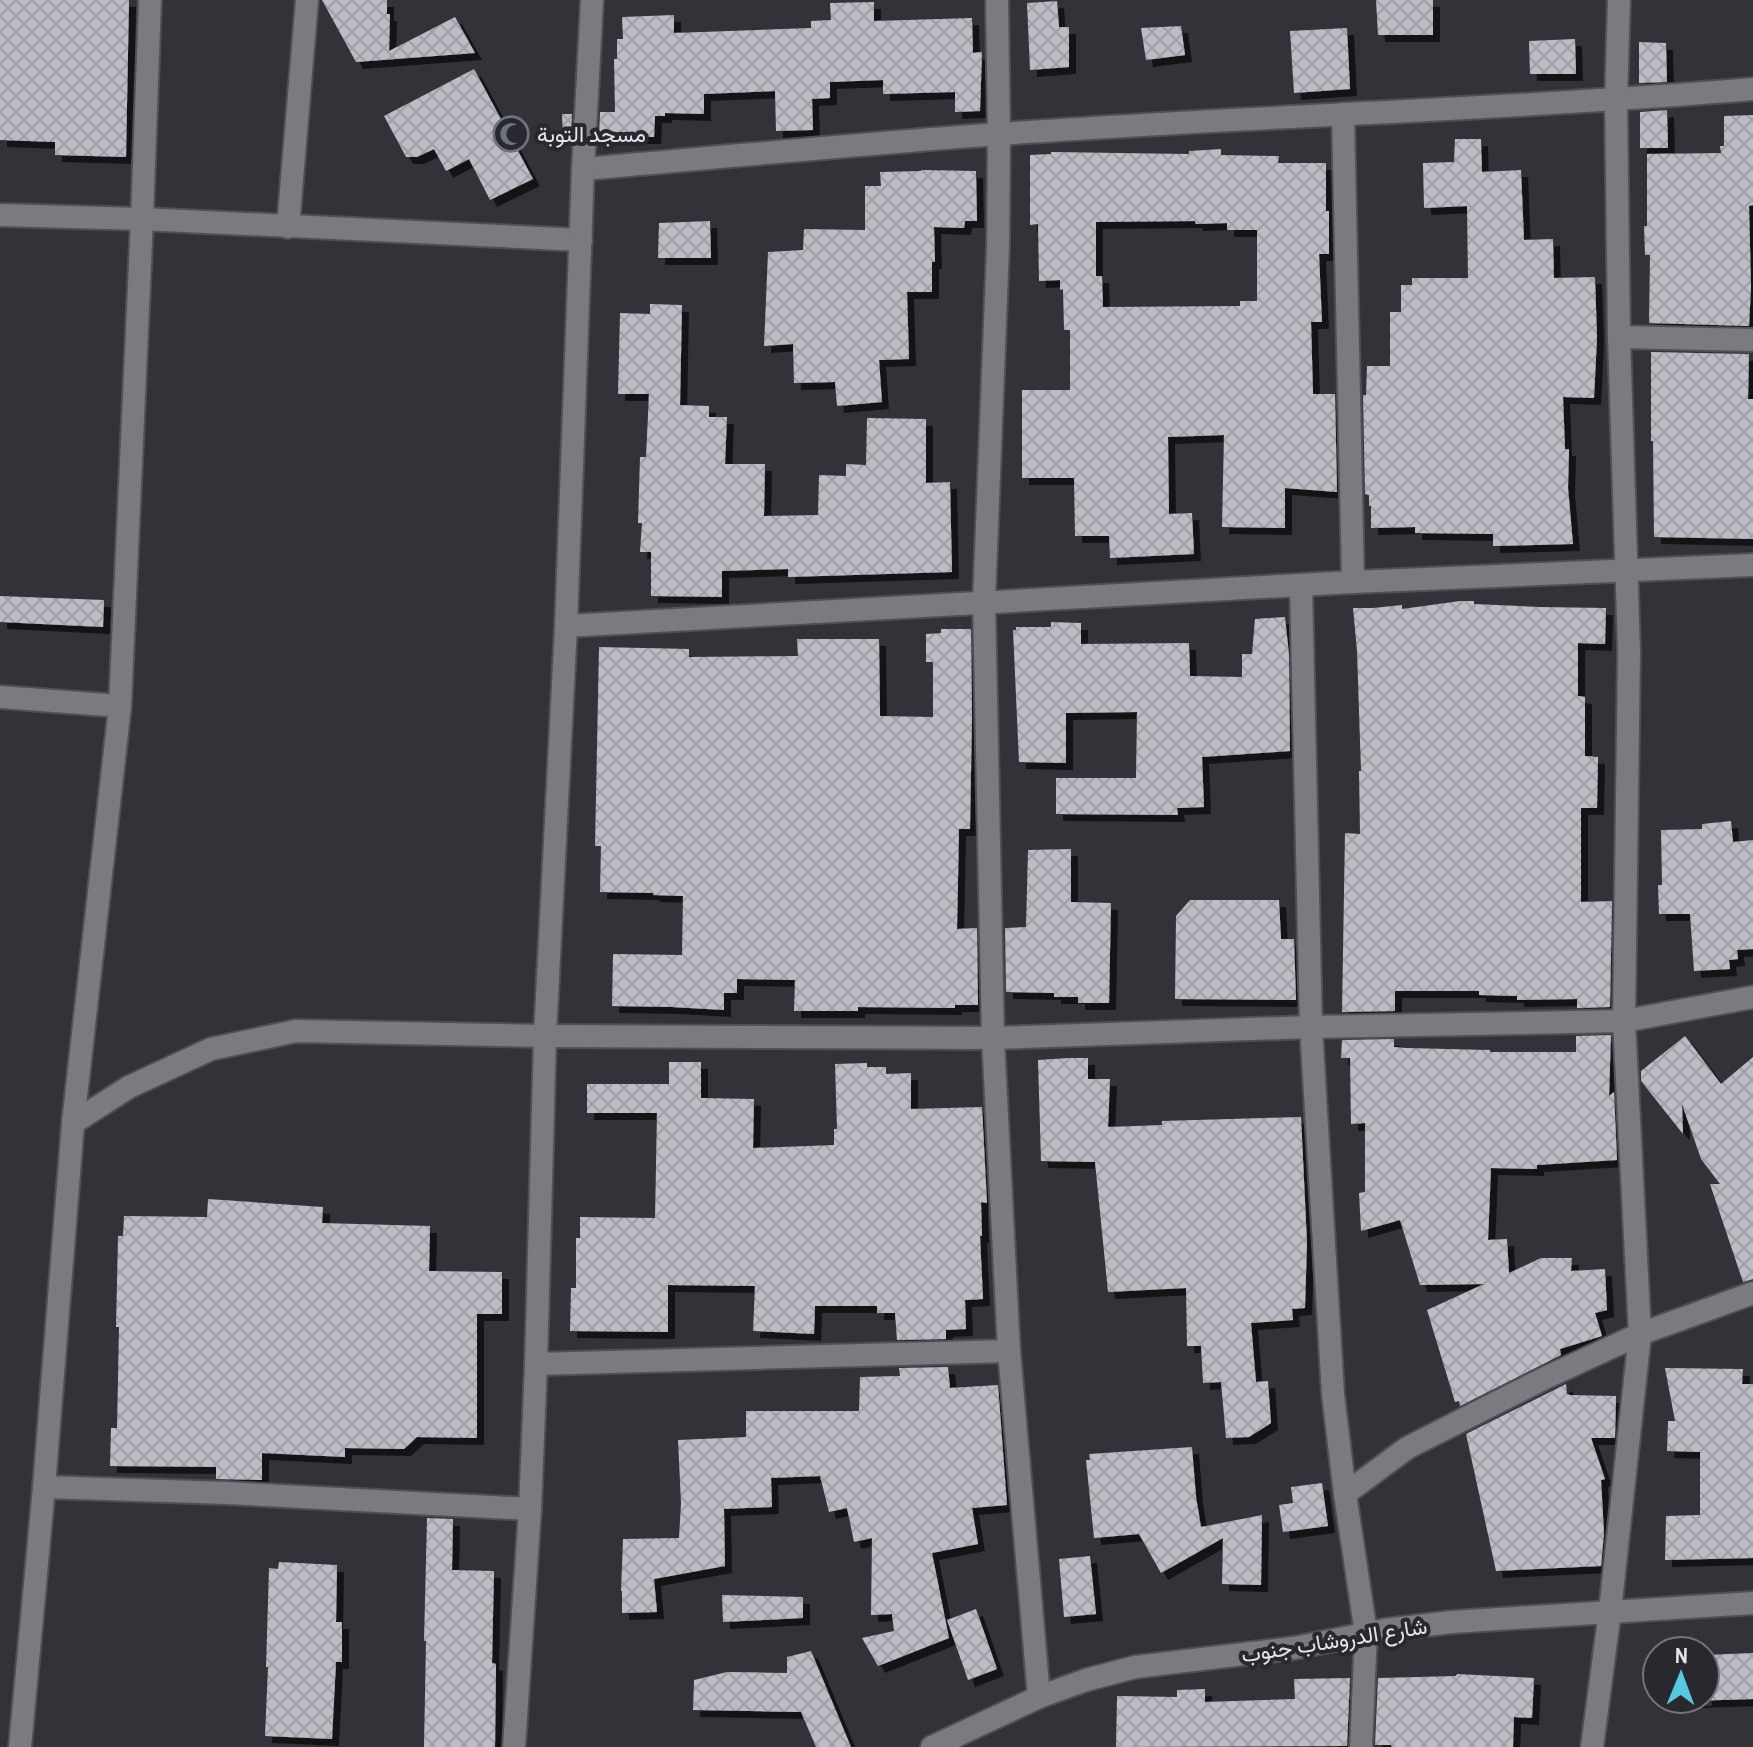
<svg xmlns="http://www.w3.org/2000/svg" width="1753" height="1747" font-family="'Archivo Narrow',Vazirmatn,sans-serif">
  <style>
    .building { fill: url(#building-cross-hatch); fill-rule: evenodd; filter: url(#shadow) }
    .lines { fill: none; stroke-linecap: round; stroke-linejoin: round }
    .minor-casing { stroke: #4f4f54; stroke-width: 26 }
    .tertiary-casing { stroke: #4f4f54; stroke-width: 26 }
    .minor { stroke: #7a7a81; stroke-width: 22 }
    .tertiary { stroke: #7a7a81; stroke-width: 22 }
    .labels { text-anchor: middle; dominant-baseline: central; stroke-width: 8; stroke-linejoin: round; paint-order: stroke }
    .poi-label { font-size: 22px; fill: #e5e5e9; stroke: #28282e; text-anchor: start }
    .street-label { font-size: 22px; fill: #e5e5e9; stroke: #28282e }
  </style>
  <defs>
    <pattern id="building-cross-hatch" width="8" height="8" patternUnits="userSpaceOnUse" patternTransform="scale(2)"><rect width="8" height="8" fill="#bdbcc4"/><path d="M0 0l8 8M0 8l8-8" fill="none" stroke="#9f9ea4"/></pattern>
    <filter id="shadow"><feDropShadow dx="7" dy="7" stdDeviation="0" flood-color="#0009"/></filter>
  </defs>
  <rect width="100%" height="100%" fill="#323238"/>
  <g class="building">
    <polygon points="0,0 129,0 126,157 55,155 55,142 0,140"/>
    <polygon points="322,0 387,0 387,14 390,14 389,51 455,17 475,53 356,62"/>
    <polygon points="1376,0 1433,0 1433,35 1378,35"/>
    <polygon points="1057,1 1059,27 1069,27 1069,67 1030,70 1027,3"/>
    <polygon points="874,2 874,21 972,18 973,53 982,52 980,111 955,112 955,92 883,94 883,80 830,82 830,98 812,99 813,130 776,131 775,91 704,94 704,114 665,113 665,116 655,116 654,137 599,137 600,112 615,112 614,59 617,59 617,39 623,39 622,17 674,15 674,33 811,28 811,21 831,20 830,3"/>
    <polygon points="1181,26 1185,55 1146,60 1141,28"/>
    <polygon points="1347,28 1350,89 1294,93 1290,31"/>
    <polygon points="1575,39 1576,74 1530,74 1529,41"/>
    <polygon points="1639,42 1666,43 1667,82 1639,83"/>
    <polygon points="474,69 533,179 490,200 469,159 446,171 434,149 417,157 406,157 384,116"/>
    <polygon points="1667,110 1668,148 1640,148 1640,112"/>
    <polygon points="562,114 572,114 571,137 563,137"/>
    <polygon points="1753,115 1753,205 1749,206 1751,287 1749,326 1649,323 1650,255 1645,255 1644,226 1647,226 1647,154 1721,153 1720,146 1724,146 1724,116"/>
    <polygon points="1455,139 1481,139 1482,172 1521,170 1524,240 1553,239 1554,278 1595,277 1597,338 1594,398 1563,397 1565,449 1569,449 1568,488 1573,544 1493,546 1493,534 1415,533 1415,527 1371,528 1371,506 1369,506 1369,495 1365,494 1363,395 1366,395 1367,366 1390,366 1390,312 1401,312 1401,285 1412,285 1412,278 1468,278 1467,206 1424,208 1423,163 1454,162"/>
    <path d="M1221,149v6l58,1 -1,7h48v48h3v43h-10l3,68h-11l2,72h22l2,98 -52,-4v40l-63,-1 2,-92 -56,2 1,77 23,-1 2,41 -84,4 -1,-22h-34l-1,-58h-52v-88h48v-60h-6l-1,-41 -3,1v-10l-21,1 -1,-57 -8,1v-70l21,-1v-2l138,2v-3zM1195,221l1,3 31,-1v7h30v71h-17v5l-137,1 -1,-31h-6v-54z"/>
    <polygon points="921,170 976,171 977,221 965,221 964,228 934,227 935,262 932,262 932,292 907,292 909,359 879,360 882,402 837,406 835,382 794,383 793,344 764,346 768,252 803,250 804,229 865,230 865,186 881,186 880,172 921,171"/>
    <polygon points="710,221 711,258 658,258 659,223"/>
    <polygon points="650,304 682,305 680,405 709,406 709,417 727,417 725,464 765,464 764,516 818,515 819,475 846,476 846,464 866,465 867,418 926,419 926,483 950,482 952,572 788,577 788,569 722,571 722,597 651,596 651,552 640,552 642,523 638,523 640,457 646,457 649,394 618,394 620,313 650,314"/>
    <polygon points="1651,352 1749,354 1748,399 1753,399 1753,539 1654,537 1653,441 1651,441"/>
    <polygon points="0,596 104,600 103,627 0,622"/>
    <polygon points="1460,601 1474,601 1474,604 1540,607 1606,608 1605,644 1578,643 1578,696 1585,697 1585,756 1598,757 1597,808 1581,808 1581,902 1612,901 1610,1007 1577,1008 1577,999 1517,1000 1517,996 1479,995 1479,991 1395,991 1395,1011 1342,1012 1345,833 1360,834 1359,771 1361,771 1357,651 1353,608 1373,608 1402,605 1402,609"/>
    <polygon points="1285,617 1289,655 1290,751 1202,757 1204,807 1177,808 1178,815 1056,814 1056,778 1136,778 1137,712 1066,713 1066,763 1019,762 1013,630 1016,630 1016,627 1051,627 1051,622 1081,623 1081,644 1189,643 1190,676 1242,677 1242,654 1252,654 1255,619"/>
    <polygon points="941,629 971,629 972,718 970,829 959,829 957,929 977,928 978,1005 955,1005 955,1008 858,1007 858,1011 794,1011 795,980 737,979 737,993 724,993 724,1010 672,1007 612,1006 613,954 682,955 683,896 653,895 653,893 600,892 601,846 595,846 599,647 689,649 689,657 798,656 797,639 879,639 880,716 933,717 933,662 926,662 926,634 941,633"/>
    <polygon points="1731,821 1733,842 1753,840 1753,949 1737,950 1738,959 1729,960 1730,969 1694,971 1690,914 1659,914 1658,885 1662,885 1661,830 1702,829 1702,824"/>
    <polygon points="1071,849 1071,902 1111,903 1109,1003 1078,1003 1078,997 1054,997 1054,993 1006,992 1005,928 1026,927 1028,850"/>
    <polygon points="1190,900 1279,900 1281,939 1294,939 1296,1000 1175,999 1176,916"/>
    <polygon points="1611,1035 1609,1096 1614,1092 1617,1160 1537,1165 1537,1169 1491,1168 1488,1240 1507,1239 1509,1273 1541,1258 1572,1258 1571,1271 1605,1269 1607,1310 1595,1313 1602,1336 1560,1349 1561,1355 1460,1406 1459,1401 1455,1402 1427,1310 1484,1284 1420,1285 1400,1220 1361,1231 1359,1193 1365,1192 1365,1123 1351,1124 1350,1058 1341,1058 1342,1040 1394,1039 1394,1047 1406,1048 1490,1050 1490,1052 1576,1052 1576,1036"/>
    <polygon points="1685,1036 1721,1084 1753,1057 1753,1279 1743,1282 1710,1184 1720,1184 1701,1159 1682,1104 1683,1134 1641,1081 1641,1071"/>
    <polygon points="1069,1058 1088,1058 1088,1079 1110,1079 1108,1127 1162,1125 1162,1121 1301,1117 1307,1243 1305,1308 1292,1309 1293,1320 1251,1323 1256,1382 1268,1381 1271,1423 1249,1437 1226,1438 1221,1382 1203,1383 1201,1346 1187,1346 1186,1288 1108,1292 1095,1162 1041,1161 1038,1060"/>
    <polygon points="669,1062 701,1062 701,1098 754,1099 753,1148 834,1145 834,1129 837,1129 835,1064 867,1063 867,1067 886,1067 886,1074 911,1073 911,1109 982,1107 987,1203 981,1202 982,1236 980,1236 983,1299 965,1300 966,1329 946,1330 946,1339 897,1340 895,1313 877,1313 877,1306 815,1306 814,1334 753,1331 755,1286 668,1285 668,1332 570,1331 571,1288 576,1288 576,1238 580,1238 580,1217 655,1218 657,1113 587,1113 587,1084 669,1084"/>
    <polygon points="208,1199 323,1207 322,1223 430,1226 429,1271 502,1272 502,1314 477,1314 477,1438 417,1437 404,1449 345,1448 345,1457 262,1453 262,1480 216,1479 216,1467 110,1466 111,1428 117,1428 119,1327 116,1327 118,1236 123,1236 124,1216 207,1217"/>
    <polygon points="948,1367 950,1388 998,1385 1007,1505 972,1508 978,1544 932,1553 949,1638 878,1666 862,1638 894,1631 892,1614 871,1615 872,1538 854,1542 847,1508 829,1512 820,1476 771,1478 772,1507 724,1509 725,1566 654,1579 657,1612 622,1613 622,1591 621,1591 623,1539 679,1538 681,1503 678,1440 746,1437 746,1411 859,1411 860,1377 900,1376 899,1368"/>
    <polygon points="1665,1368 1743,1369 1742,1384 1753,1384 1753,1558 1665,1560 1666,1516 1700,1515 1700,1452 1667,1451 1668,1421 1675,1421"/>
    <polygon points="1566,1384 1567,1394 1570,1395 1616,1396 1615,1438 1591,1438 1605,1479 1601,1480 1604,1533 1601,1566 1496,1571 1466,1434"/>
    <polygon points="1192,1447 1196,1497 1201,1527 1262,1515 1261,1585 1222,1584 1223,1538 1161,1573 1139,1534 1094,1538 1086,1460 1090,1460 1089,1454"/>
    <polygon points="1322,1483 1328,1526 1283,1532 1279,1505 1293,1503 1291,1487"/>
    <polygon points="427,1518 453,1519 452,1570 494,1571 492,1663 496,1664 495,1747 424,1747 426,1641 424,1641"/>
    <polygon points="1090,1556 1096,1614 1064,1617 1059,1559"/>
    <polygon points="279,1562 337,1565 336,1622 342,1622 342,1662 336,1662 332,1739 265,1736 268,1667 266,1667 269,1568 278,1569"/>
    <polygon points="722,1595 803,1597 803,1618 723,1622"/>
    <polygon points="976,1609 997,1669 968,1680 947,1620"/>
    <polygon points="811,1651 851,1747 816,1747 801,1712 693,1710 694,1680 727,1672 787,1673 787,1657"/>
    <polygon points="1753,1653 1753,1699 1658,1702 1658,1699 1705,1699 1705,1655"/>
    <polygon points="1457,1674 1534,1678 1532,1718 1514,1717 1513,1747 1392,1747 1391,1745 1375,1745 1378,1678 1456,1676"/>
    <polygon points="1350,1678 1347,1746 1116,1747 1117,1696 1177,1697 1177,1690 1205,1689 1205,1702 1295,1699 1294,1679"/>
  </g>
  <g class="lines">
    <defs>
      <g id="minor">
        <polyline points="997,0 999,134 998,247 984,601 993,1038 1009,1351 1039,1697"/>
        <polyline points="1343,114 1353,582"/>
        <path d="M583,169c138,-12 277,-25 416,-35 251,-18 503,-24 754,-45"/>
        <polyline points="0,215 142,219 581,240"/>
        <polyline points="288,227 307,0"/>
        <polyline points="1619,337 1753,340"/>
        <polyline points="1301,585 1311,1027 1333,1394 1345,1494 1366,1633 1361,1747"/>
        <polyline points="566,626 1353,582 1753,565"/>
        <polyline points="0,697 120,706"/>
        <polyline points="73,1123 129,1087 211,1049 296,1031 545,1036 993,1038 1311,1027 1624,1021 1753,997"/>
        <polyline points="536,1364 1009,1351"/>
        <polyline points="44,1487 227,1493 530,1509"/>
        <polyline points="1345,1494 1407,1448 1547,1377 1640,1334 1753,1293"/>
        <polyline points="20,1747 44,1487 73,1123 120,706 142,219 150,0"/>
        <polyline points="514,1747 530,1509 536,1364 545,1036 566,626 583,169 592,0"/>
        <polyline points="1592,1747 1610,1611 1640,1334 1624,1021 1629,651 1619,337 1616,100 1619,0"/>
      </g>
      <polyline id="tertiary" points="932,1747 1039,1697 1086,1680 1135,1667 1294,1648 1384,1630 1452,1622 1753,1603"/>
    </defs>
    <use href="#minor" class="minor-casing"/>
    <use href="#tertiary" class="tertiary-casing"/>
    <use href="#minor" class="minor"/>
    <use href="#tertiary" class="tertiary"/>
  </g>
  <defs>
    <symbol id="mosque-ring" viewBox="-11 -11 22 22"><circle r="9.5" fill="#28282e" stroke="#6b7280" stroke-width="1.5"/><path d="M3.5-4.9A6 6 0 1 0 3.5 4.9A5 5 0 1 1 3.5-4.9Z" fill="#6b7280"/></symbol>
  </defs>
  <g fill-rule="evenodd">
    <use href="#mosque-ring" x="491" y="114" width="40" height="40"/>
  </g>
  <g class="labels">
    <g class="poi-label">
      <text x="537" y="134">مسجد التوبة</text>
    </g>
    <g class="street-label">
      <text transform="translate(1334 1640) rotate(-9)">شارع الدروشاب جنوب</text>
    </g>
  </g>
  <g transform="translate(1681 1675) rotate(1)"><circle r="38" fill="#28282e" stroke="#747479" stroke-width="2"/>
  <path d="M0-6L14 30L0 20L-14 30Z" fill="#55cadf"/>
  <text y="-12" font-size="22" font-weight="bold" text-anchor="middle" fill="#e5e5e9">N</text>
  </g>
</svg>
